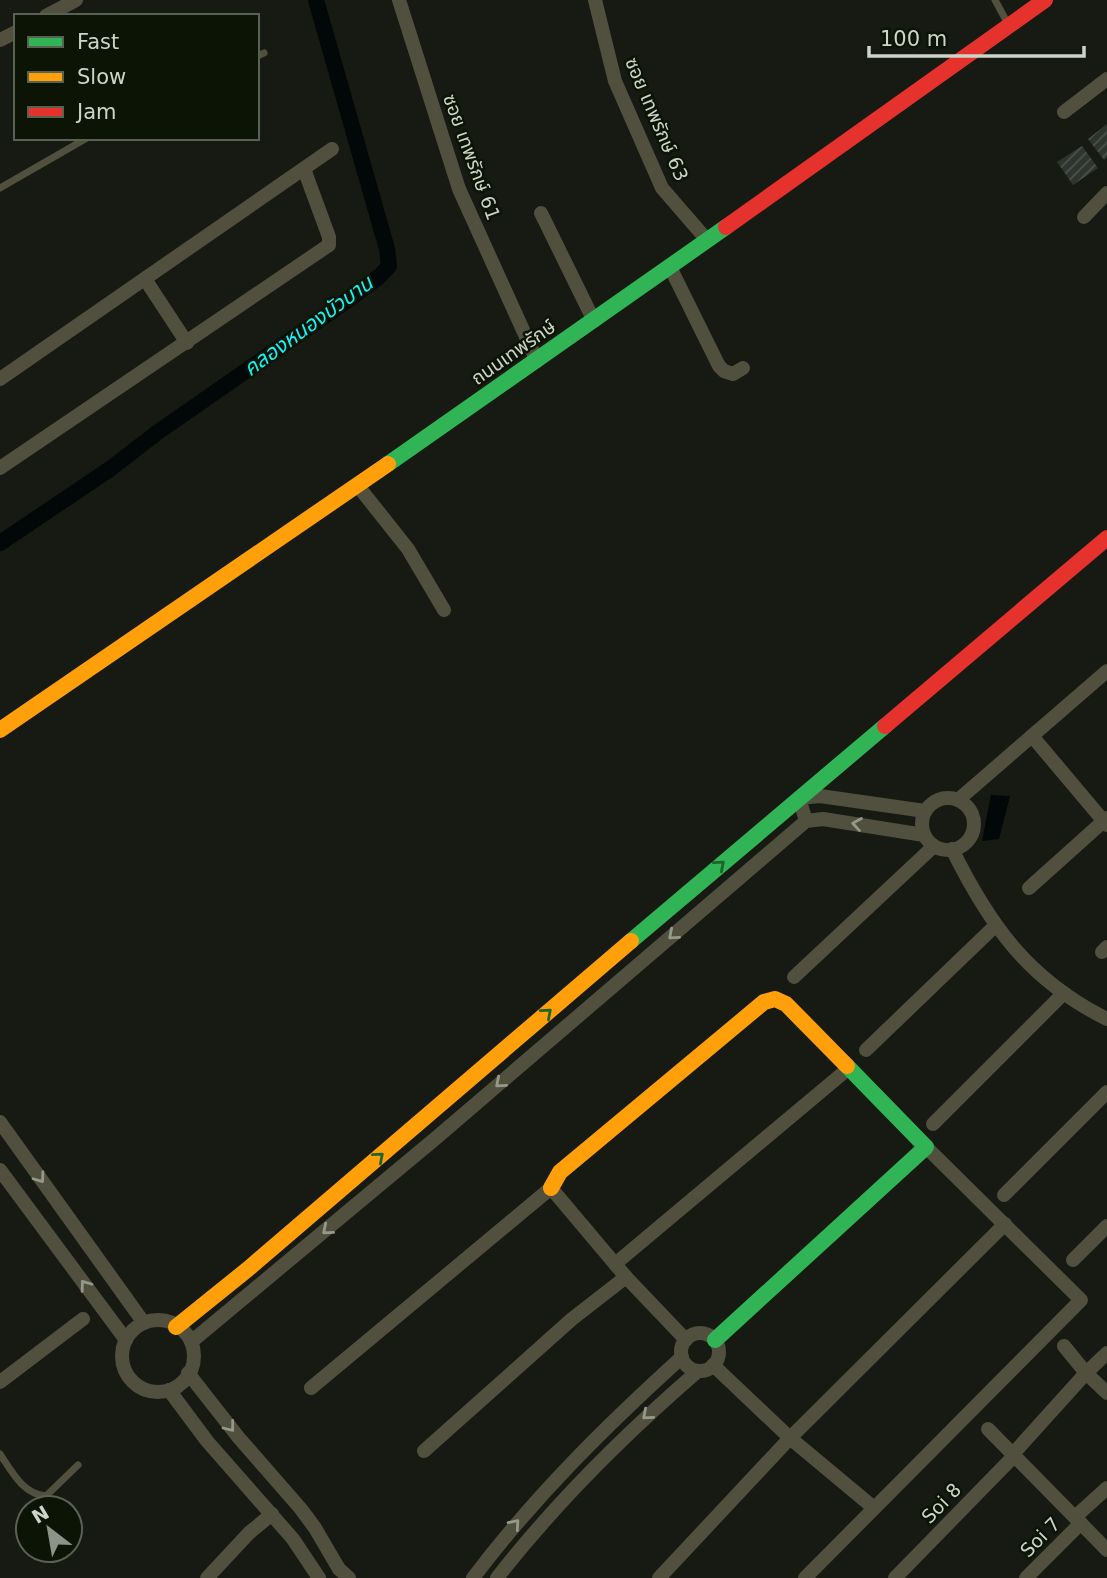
<svg xmlns="http://www.w3.org/2000/svg" width="1107" height="1578" font-family="'DejaVu Sans','Noto Sans Thai',sans-serif">
  <style>
    .water { fill: #020807 }
    .lines { fill: none; stroke-linecap: round; stroke-linejoin: round }
    .canal { stroke: #020807; stroke-width: 16 }
    .building { fill: url(#building-hatch) }
    .lane { stroke: #51503e; stroke-width: 7 }
    .street { stroke: #51503e; stroke-width: 14 }
    .fast { stroke: #30b455; stroke-width: 16 }
    .slow { stroke: #ff9f0a; stroke-width: 16 }
    .jam { stroke: #e5322d; stroke-width: 16 }
    .oneway { stroke: #95998a }
    .oneway2 { stroke: #1e642d }
    .labels { text-anchor: middle; dominant-baseline: central; stroke-width: 5; stroke-linejoin: round; paint-order: stroke }
    .street-label { font-size: 19px; fill: #cdd4c9; stroke: #0c1505 }
    .water-label { font-size: 21px; font-style: italic; fill: #17f2fa; stroke: #0c1505 }
  </style>
  <defs>
    <pattern id="building-hatch" width="6" height="6" patternUnits="userSpaceOnUse" patternTransform="scale(1.75)"><rect width="6" height="6" fill="#2e352f"/><path d="M-1 1l2-2M0 6l6-6M5 7l2-2" fill="none" stroke="#4b514c"/></pattern>
  </defs>
  <rect width="100%" height="100%" fill="#161a12"/>
  <polygon class="water" points="991,795 1010,796 999,839 982,841"/>
  <g class="lines">
    <polyline class="canal" points="0,543 110,469 158,432 345,302 380,276 389,266 387,249 316,0"/>
  </g>
  <g class="building">
    <polygon points="1107,124 1107,158 1104,160 1088,139"/>
    <polygon points="1082,146 1098,168 1073,185 1057,162"/>
  </g>
  <g class="lines">
    <g class="lane">
      <polyline points="995,0 1008,24"/>
      <polyline points="257,56 264,53"/>
      <polyline points="0,188 87,138"/>
      <path d="M0,1454c12,18 23,40 46,42l32,-31"/>
    </g>
    <g class="street">
      <polyline points="399,0 459,189 537,361"/>
      <polyline points="595,0 615,81 662,188 707,240"/>
      <polyline points="46,16 76,0"/>
      <polyline points="0,40 16,32"/>
      <polyline points="1064,112 1107,79"/>
      <polyline points="541,213 594,321"/>
      <polyline points="1084,217 1107,193"/>
      <polyline points="670,267 719,366 724,371 733,374 743,368"/>
      <polyline points="145,279 187,343"/>
      <polyline points="0,379 332,149"/>
      <polyline points="0,468 329,245 329,237 304,169"/>
      <polyline points="358,486 408,549 444,610"/>
      <polyline points="1032,736 1107,825"/>
      <circle cx="948" cy="824" r="26"/>
      <polyline points="958,800 1107,671"/>
      <polyline points="806,821 799,798 820,796 925,811"/>
      <path d="M952,849c38,77 77,131 155,170"/>
      <polyline points="1029,888 1107,818"/>
      <polyline points="1102,952 1107,947"/>
      <polyline points="794,977 934,846"/>
      <polyline points="866,1050 995,926"/>
      <polyline points="0,1122 144,1323"/>
      <polyline points="933,1124 1064,993"/>
      <polyline points="0,1170 126,1340"/>
      <polyline points="1004,1195 1107,1092"/>
      <polyline points="1073,1260 1107,1226"/>
      <polyline points="615,1264 849,1068"/>
      <circle cx="158" cy="1356" r="36"/>
      <circle cx="700" cy="1352" r="19"/>
      <polyline points="191,1342 436,1138 806,821 823,819 924,835"/>
      <polyline points="1064,1346 1086,1373 1107,1393"/>
      <polyline points="713,1365 790,1438 874,1508"/>
      <polyline points="188,1373 239,1438 301,1509 315,1528 339,1569 349,1578"/>
      <polyline points="0,1382 83,1319"/>
      <polyline points="311,1388 551,1188 626,1277 686,1340"/>
      <polyline points="169,1390 207,1441 293,1539 319,1578"/>
      <polyline points="988,1429 1107,1550"/>
      <polyline points="424,1451 572,1319 626,1277"/>
      <polyline points="1012,1455 1086,1373 1107,1353"/>
      <polyline points="1075,1517 1107,1488"/>
      <polyline points="207,1578 249,1533 272,1514"/>
      <path d="M473,1578c62,-82 133,-152 209,-221"/>
      <path d="M497,1578c60,-77 128,-144 201,-207"/>
      <polyline points="659,1578 790,1438 1005,1224"/>
      <polyline points="805,1578 1081,1300 926,1147"/>
      <polyline points="895,1578 1014,1456"/>
      <polyline points="1026,1578 1081,1523"/>
    </g>
    <g class="fast">
      <polyline points="388,464 726,227"/>
      <polyline points="631,941 885,726"/>
      <polyline points="715,1340 926,1147 847,1066"/>
    </g>
    <g class="slow">
      <polyline points="0,730 388,464"/>
      <polyline points="551,1188 560,1172 764,1002 775,999 786,1004 847,1066"/>
      <polyline points="176,1327 248,1269 631,941"/>
    </g>
    <g class="jam">
      <polyline points="726,227 1045,0"/>
      <polyline points="885,726 1107,538"/>
    </g>
  </g>
  <defs><path id="oneway-chevron" d="M-2-3.5L2.5 0L-2 3.5" fill="none" stroke-width="1.6" stroke-linecap="round" stroke-linejoin="round" transform="scale(1.75)"/></defs>
  <g class="oneway">
    <use href="#oneway-chevron" transform="translate(857 824) rotate(-171)"/>
    <use href="#oneway-chevron" transform="translate(673 935) rotate(139)"/>
    <use href="#oneway-chevron" transform="translate(500 1083) rotate(139)"/>
    <use href="#oneway-chevron" transform="translate(40 1178) rotate(54)"/>
    <use href="#oneway-chevron" transform="translate(327 1230) rotate(140)"/>
    <use href="#oneway-chevron" transform="translate(85 1285) rotate(-126)"/>
    <use href="#oneway-chevron" transform="translate(647 1415) rotate(139)"/>
    <use href="#oneway-chevron" transform="translate(230 1427) rotate(52)"/>
    <use href="#oneway-chevron" transform="translate(515 1524) rotate(-49)"/>
  </g>
  <g class="oneway2">
    <use href="#oneway-chevron" transform="translate(720 865) rotate(-41)"/>
    <use href="#oneway-chevron" transform="translate(547 1013) rotate(-41)"/>
    <use href="#oneway-chevron" transform="translate(379 1157) rotate(-41)"/>
  </g>
  <g class="labels">
    <g class="street-label">
      <text transform="translate(657 119) rotate(67)">ซอย เทพรักษ์ 63</text>
      <text transform="translate(472 157) rotate(70)">ซอย เทพรักษ์ 61</text>
      <text transform="translate(513 352) rotate(-35)">ถนนเทพรักษ์</text>
      <text transform="translate(941 1503) rotate(-46)">Soi 8</text>
      <text transform="translate(1040 1537) rotate(-45)">Soi 7</text>
    </g>
    <g class="water-label">
      <text transform="translate(308 326) rotate(-36)">คลองหนองบัวบาน</text>
    </g>
  </g>
  <rect x="14" y="14" width="245" height="126" fill="#0c1505" stroke="#596153" stroke-width="2"/>
  <rect x="28" y="37" width="35" height="10" fill="#30b455" stroke="#596153" stroke-width="2"/>
  <text x="77" y="49" font-size="21" fill="#cdd4c9">Fast</text>
  <rect x="28" y="72" width="35" height="10" fill="#ff9f0a" stroke="#596153" stroke-width="2"/>
  <text x="77" y="84" font-size="21" fill="#cdd4c9">Slow</text>
  <rect x="28" y="107" width="35" height="10" fill="#e5322d" stroke="#596153" stroke-width="2"/>
  <text x="77" y="119" font-size="21" fill="#cdd4c9">Jam</text>
  <g transform="translate(49 1529) rotate(329)"><circle r="33" fill="#0c1505" stroke="#596153" stroke-width="2"/>
  <path d="M0-5L12 26L0 18L-12 26Z" fill="#8d9389"/>
  <text y="-10" font-size="19" font-weight="bold" text-anchor="middle" fill="#cdd4c9">N</text>
  </g>
  <path d="M869 46v10h215v-10" fill="none" stroke="#cdd4c9" stroke-width="3.5"/>
  <text x="880" y="46" font-size="21" fill="#cdd4c9" stroke="#0c1505" stroke-width="5" paint-order="stroke">100 m</text>
</svg>
